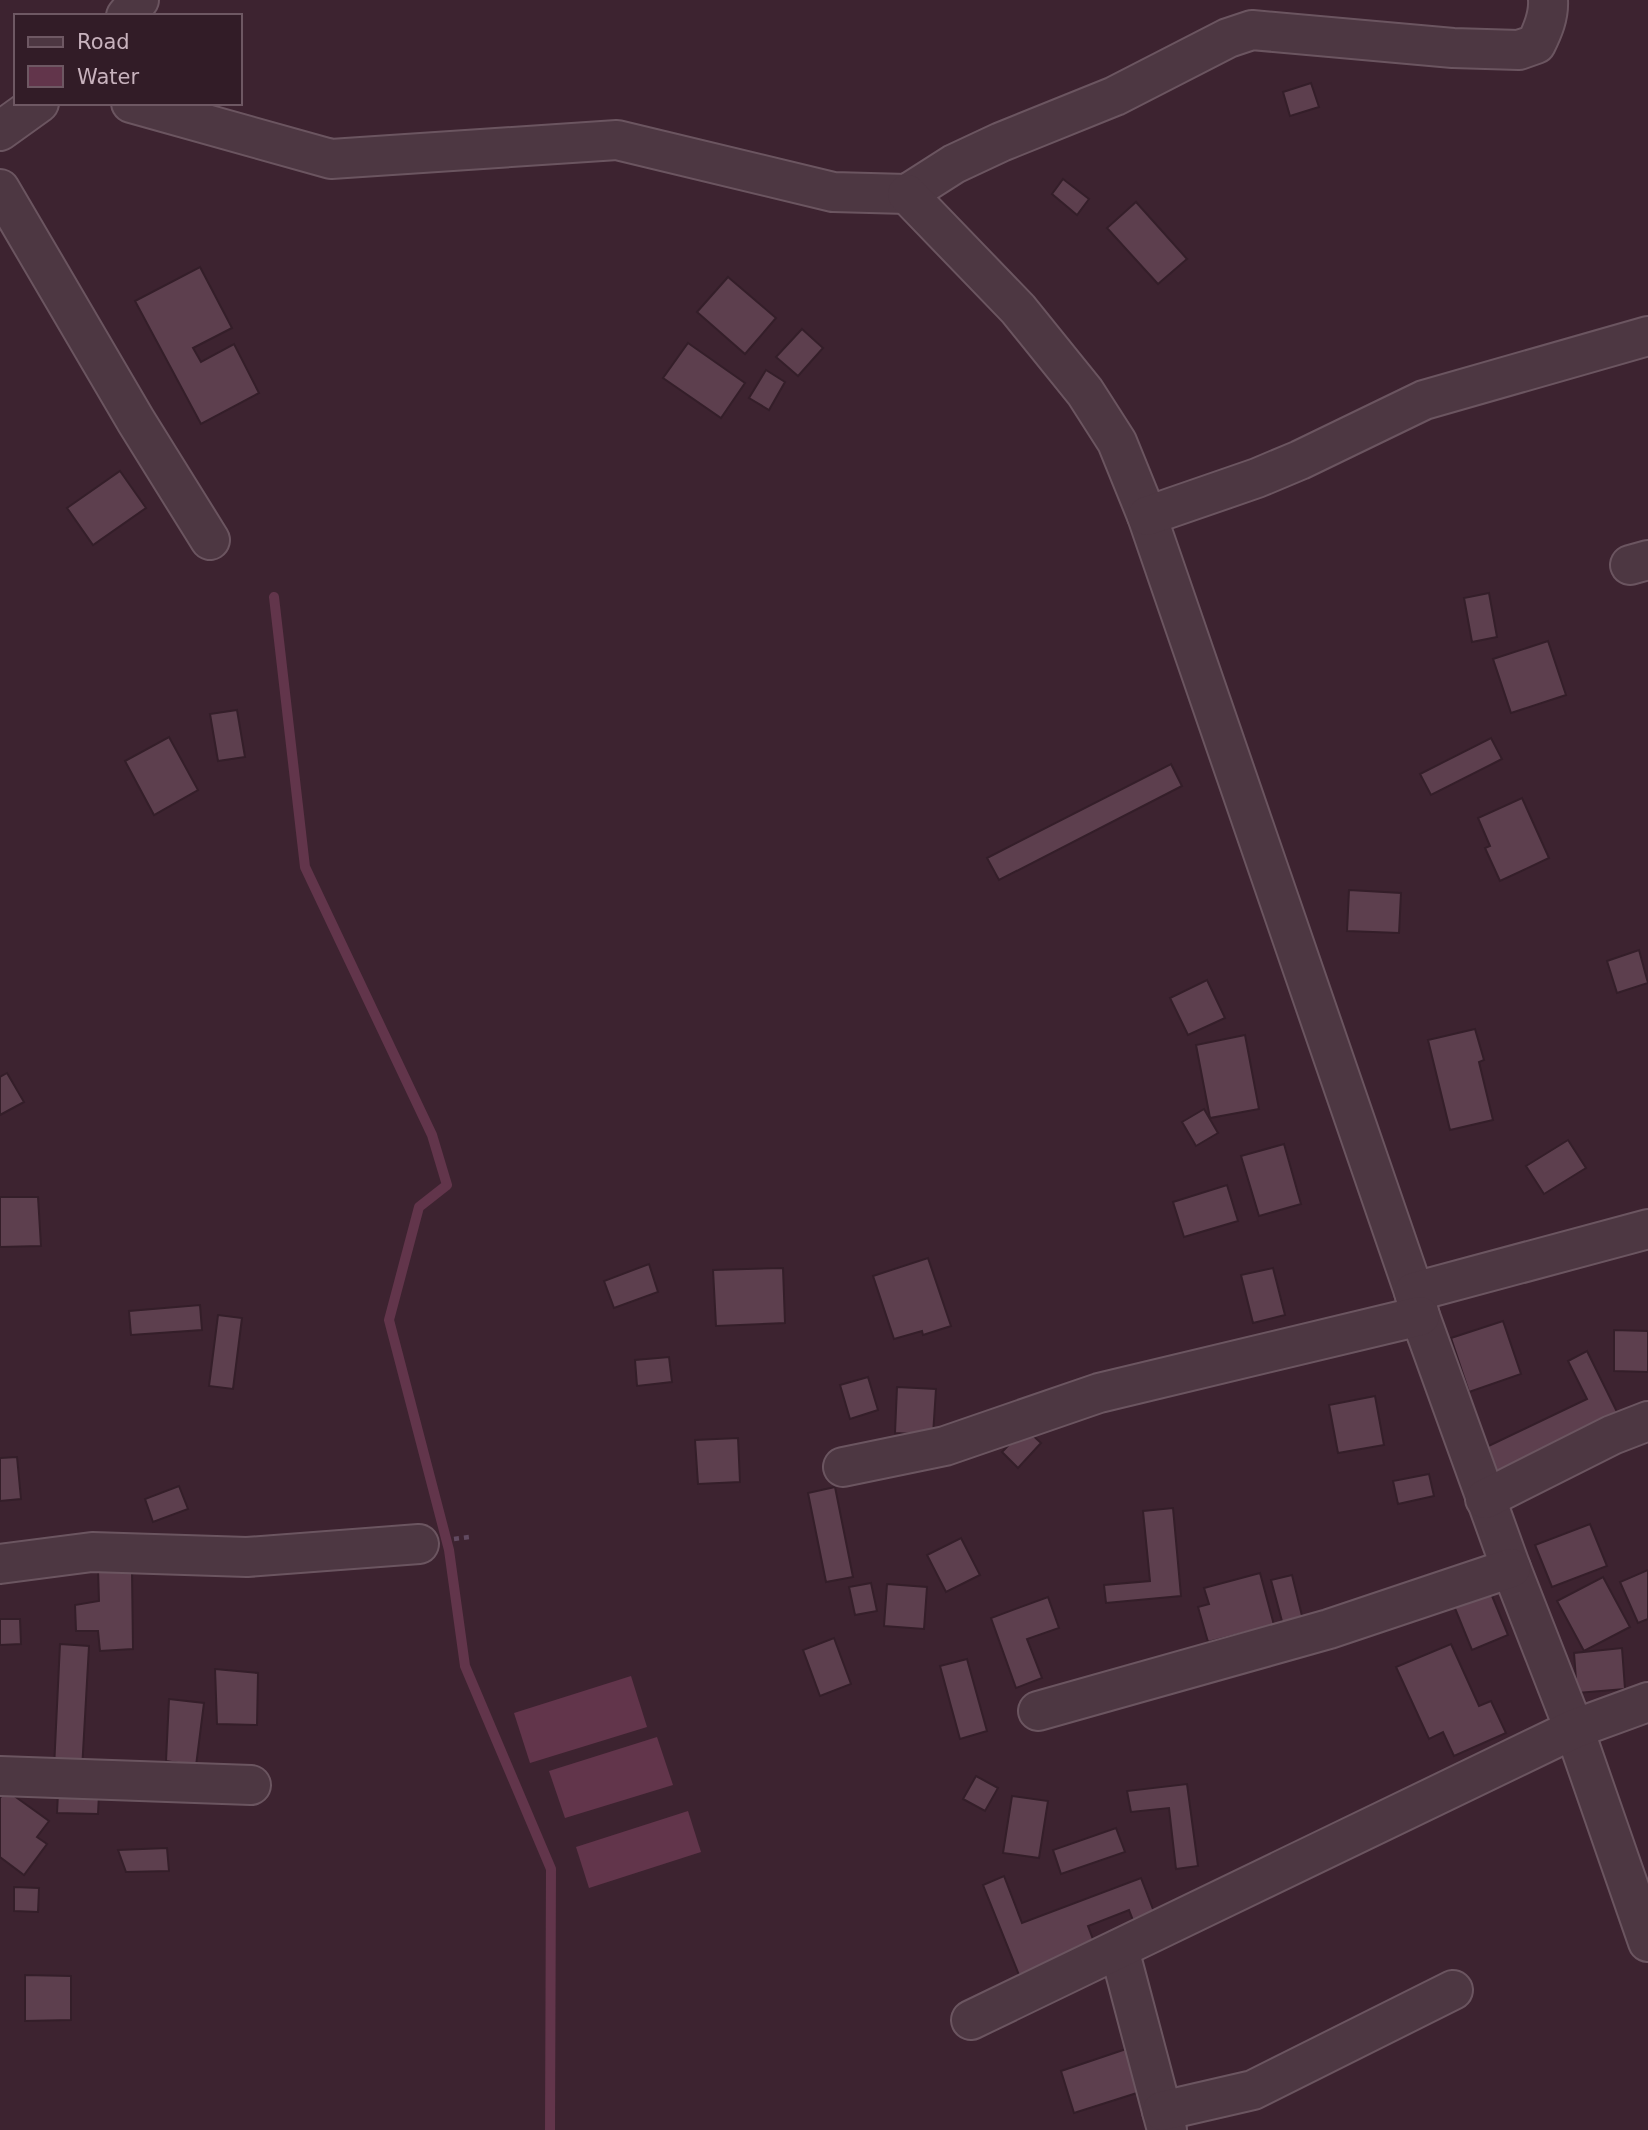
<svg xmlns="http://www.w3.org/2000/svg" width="1648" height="2130" font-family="'DejaVu Sans',sans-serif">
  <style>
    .water { fill: #62354b }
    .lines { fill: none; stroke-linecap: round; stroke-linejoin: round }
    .stream { stroke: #62354b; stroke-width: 10 }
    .building { fill: #5d3f4e; stroke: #341e29; stroke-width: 2 }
    .minor-casing { stroke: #6b5560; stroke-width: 42 }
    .path { stroke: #614a60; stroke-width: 4.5; stroke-dasharray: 5 5; stroke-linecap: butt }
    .minor { stroke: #4d3742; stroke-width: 38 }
  </style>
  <rect width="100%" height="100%" fill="#3d2330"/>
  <g class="water">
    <polygon points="631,1676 647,1727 530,1763 514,1713"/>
    <polygon points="657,1737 673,1785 565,1818 549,1771"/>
    <polygon points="688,1811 701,1852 589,1888 576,1847"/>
  </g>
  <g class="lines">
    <polyline class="stream" points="274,597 305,867 432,1135 447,1185 419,1207 389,1320 449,1550 465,1666 551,1869 550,2130"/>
  </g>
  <g class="building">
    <polygon points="1311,83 1319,107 1290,116 1283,92"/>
    <polygon points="1063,179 1089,199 1077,215 1052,194"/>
    <polygon points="1136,202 1187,259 1158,284 1107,228"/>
    <polygon points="200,267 232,328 193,348 201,362 234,344 259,393 201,424 135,301"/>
    <polygon points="728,277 776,318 745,354 697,312"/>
    <polygon points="802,329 823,348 798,376 776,357"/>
    <polygon points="688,343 745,383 721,418 663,378"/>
    <polygon points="766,370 785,382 769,410 749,398"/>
    <polygon points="120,471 146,508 93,545 67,508"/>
    <polygon points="1489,593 1497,637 1472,642 1464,598"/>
    <polygon points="1548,641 1566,695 1511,713 1493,659"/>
    <polygon points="237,710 245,757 218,761 210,714"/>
    <polygon points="169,737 198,790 154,815 125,761"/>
    <polygon points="1491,738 1502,759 1431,795 1420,774"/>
    <polygon points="1171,764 1182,786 999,880 987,858"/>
    <polygon points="1522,798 1549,858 1500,881 1485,848 1490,846 1478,818"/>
    <polygon points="1349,890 1401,893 1399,933 1347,931"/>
    <polygon points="1639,950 1648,983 1617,993 1607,961"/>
    <polygon points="1207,980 1225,1018 1188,1035 1170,998"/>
    <polygon points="1475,1029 1484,1060 1479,1062 1493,1120 1450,1130 1428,1040"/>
    <polygon points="1245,1035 1259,1109 1210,1118 1196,1045"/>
    <polygon points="7,1073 24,1102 0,1115 0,1077"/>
    <polygon points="1204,1109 1218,1133 1196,1146 1182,1122"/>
    <polygon points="1568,1140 1586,1168 1544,1194 1526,1166"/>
    <polygon points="1284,1144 1301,1204 1259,1216 1241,1156"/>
    <polygon points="1227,1185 1238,1221 1184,1237 1173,1202"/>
    <polygon points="0,1197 38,1197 41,1246 0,1247"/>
    <polygon points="928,1258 951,1326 923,1335 922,1331 894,1339 873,1276"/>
    <polygon points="649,1264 658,1292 614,1308 604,1281"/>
    <polygon points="783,1268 785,1323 716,1326 713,1270"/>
    <polygon points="1273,1268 1285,1315 1253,1323 1241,1275"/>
    <polygon points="200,1305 202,1330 131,1335 129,1311"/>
    <polygon points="218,1315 242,1318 233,1389 209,1386"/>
    <polygon points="1503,1321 1521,1374 1469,1392 1451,1338"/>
    <polygon points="1614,1330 1648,1331 1648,1372 1614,1371"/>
    <polygon points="1587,1351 1619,1416 1492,1479 1478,1451 1587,1399 1568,1361"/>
    <polygon points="669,1357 672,1382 637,1386 635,1360"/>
    <polygon points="868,1377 878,1410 850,1419 840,1385"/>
    <polygon points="897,1387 936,1389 933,1435 895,1433"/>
    <polygon points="1375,1396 1384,1445 1338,1453 1329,1405"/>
    <polygon points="1025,1428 1041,1443 1018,1468 1002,1452"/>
    <polygon points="738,1438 740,1482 698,1484 695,1440"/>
    <polygon points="17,1457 21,1499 0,1501 0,1458"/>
    <polygon points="1429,1474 1434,1496 1398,1504 1393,1481"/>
    <polygon points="179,1486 188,1509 153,1522 145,1499"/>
    <polygon points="835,1487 853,1577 826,1582 808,1493"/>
    <polygon points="1173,1508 1181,1596 1106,1603 1104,1585 1150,1581 1143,1511"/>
    <polygon points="1590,1524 1607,1566 1552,1587 1535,1545"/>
    <polygon points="961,1538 980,1575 946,1592 927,1555"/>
    <polygon points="98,1569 132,1571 133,1649 100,1651 98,1631 76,1631 75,1605 99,1601"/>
    <polygon points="1648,1570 1648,1619 1638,1623 1620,1582"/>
    <polygon points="1260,1573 1274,1625 1208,1642 1198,1607 1209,1604 1204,1588"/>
    <polygon points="1292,1575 1303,1620 1283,1625 1271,1580"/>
    <polygon points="1603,1577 1630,1627 1584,1651 1557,1601"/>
    <polygon points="871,1583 877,1611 855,1615 849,1587"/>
    <polygon points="887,1584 927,1587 924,1629 884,1626"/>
    <polygon points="1488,1586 1508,1635 1472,1650 1452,1601"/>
    <polygon points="1048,1597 1059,1628 1027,1639 1042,1678 1016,1688 991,1618"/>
    <polygon points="0,1619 20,1619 21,1644 0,1645"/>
    <polygon points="834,1638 851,1684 820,1696 803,1650"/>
    <polygon points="60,1644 89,1646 82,1770 54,1768"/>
    <polygon points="1451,1644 1479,1706 1491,1701 1506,1733 1454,1756 1443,1732 1429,1739 1396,1667"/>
    <polygon points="1622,1648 1625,1689 1577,1693 1574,1653"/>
    <polygon points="967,1659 987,1731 960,1739 940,1666"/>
    <polygon points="215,1669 258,1673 257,1725 217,1724"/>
    <polygon points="169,1699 204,1703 196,1766 166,1761"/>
    <polygon points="976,1776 998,1788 985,1811 963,1799"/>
    <polygon points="1187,1784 1198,1866 1176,1869 1169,1808 1131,1812 1127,1791"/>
    <polygon points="6,1790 49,1821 37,1837 47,1844 24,1875 0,1857 0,1798"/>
    <polygon points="58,1793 99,1794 98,1814 57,1813"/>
    <polygon points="1012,1796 1048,1801 1039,1858 1003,1853"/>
    <polygon points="1116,1828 1125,1852 1061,1874 1053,1850"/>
    <polygon points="167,1848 169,1871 126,1872 118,1850"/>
    <polygon points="1004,1876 1022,1923 1141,1878 1159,1925 1138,1933 1129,1910 1088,1926 1097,1950 1021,1980 983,1885"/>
    <polygon points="14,1887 39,1888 38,1912 14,1911"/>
    <polygon points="25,1975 71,1976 71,2020 25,2021"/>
    <polygon points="1126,2049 1140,2092 1074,2113 1061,2071"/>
  </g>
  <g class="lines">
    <defs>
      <g id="minor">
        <polyline points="126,16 139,0"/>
        <path d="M131,103l200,56 286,-19 216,52 74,2 47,-30 47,-22 114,-46 113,-58 24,-8 201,18 66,2 17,-6c7,-14 13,-28 12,-44"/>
        <polyline points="0,131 39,103"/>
        <polyline points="0,189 136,421 210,540"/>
        <polyline points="907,194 1018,309 1085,392 1117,442 1147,516 1414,1292 1420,1316 1511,1568 1574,1729 1648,1942"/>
        <polyline points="1147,516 1257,478 1300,460 1424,400 1648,336"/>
        <polyline points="1630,565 1648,560"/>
        <polyline points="1414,1292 1648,1229"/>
        <polyline points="843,1467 945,1446 1099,1393 1420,1316"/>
        <polyline points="1485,1499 1612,1435 1648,1421"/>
        <polyline points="0,1564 92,1552 247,1557 419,1544"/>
        <polyline points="1038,1711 1329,1629 1511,1568"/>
        <polyline points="0,1776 251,1785"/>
        <polyline points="1119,1949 1167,2130"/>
        <polyline points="971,2020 1574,1729 1648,1702"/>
        <polyline points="1162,2111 1253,2090 1453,1990"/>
      </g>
    </defs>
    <use href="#minor" class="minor-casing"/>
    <polyline class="path" points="454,1539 469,1537"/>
    <use href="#minor" class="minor"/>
  </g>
  <rect x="14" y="14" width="228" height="91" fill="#321c27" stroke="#6e5863" stroke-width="2"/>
  <rect x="28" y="37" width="35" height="10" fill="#4d3742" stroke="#6e5863" stroke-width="2"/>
  <text x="77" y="49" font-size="21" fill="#c8b2bd">Road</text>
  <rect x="28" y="66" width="35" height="21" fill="#62354b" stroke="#6e5863" stroke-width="2"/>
  <text x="77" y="84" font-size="21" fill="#c8b2bd">Water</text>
</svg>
